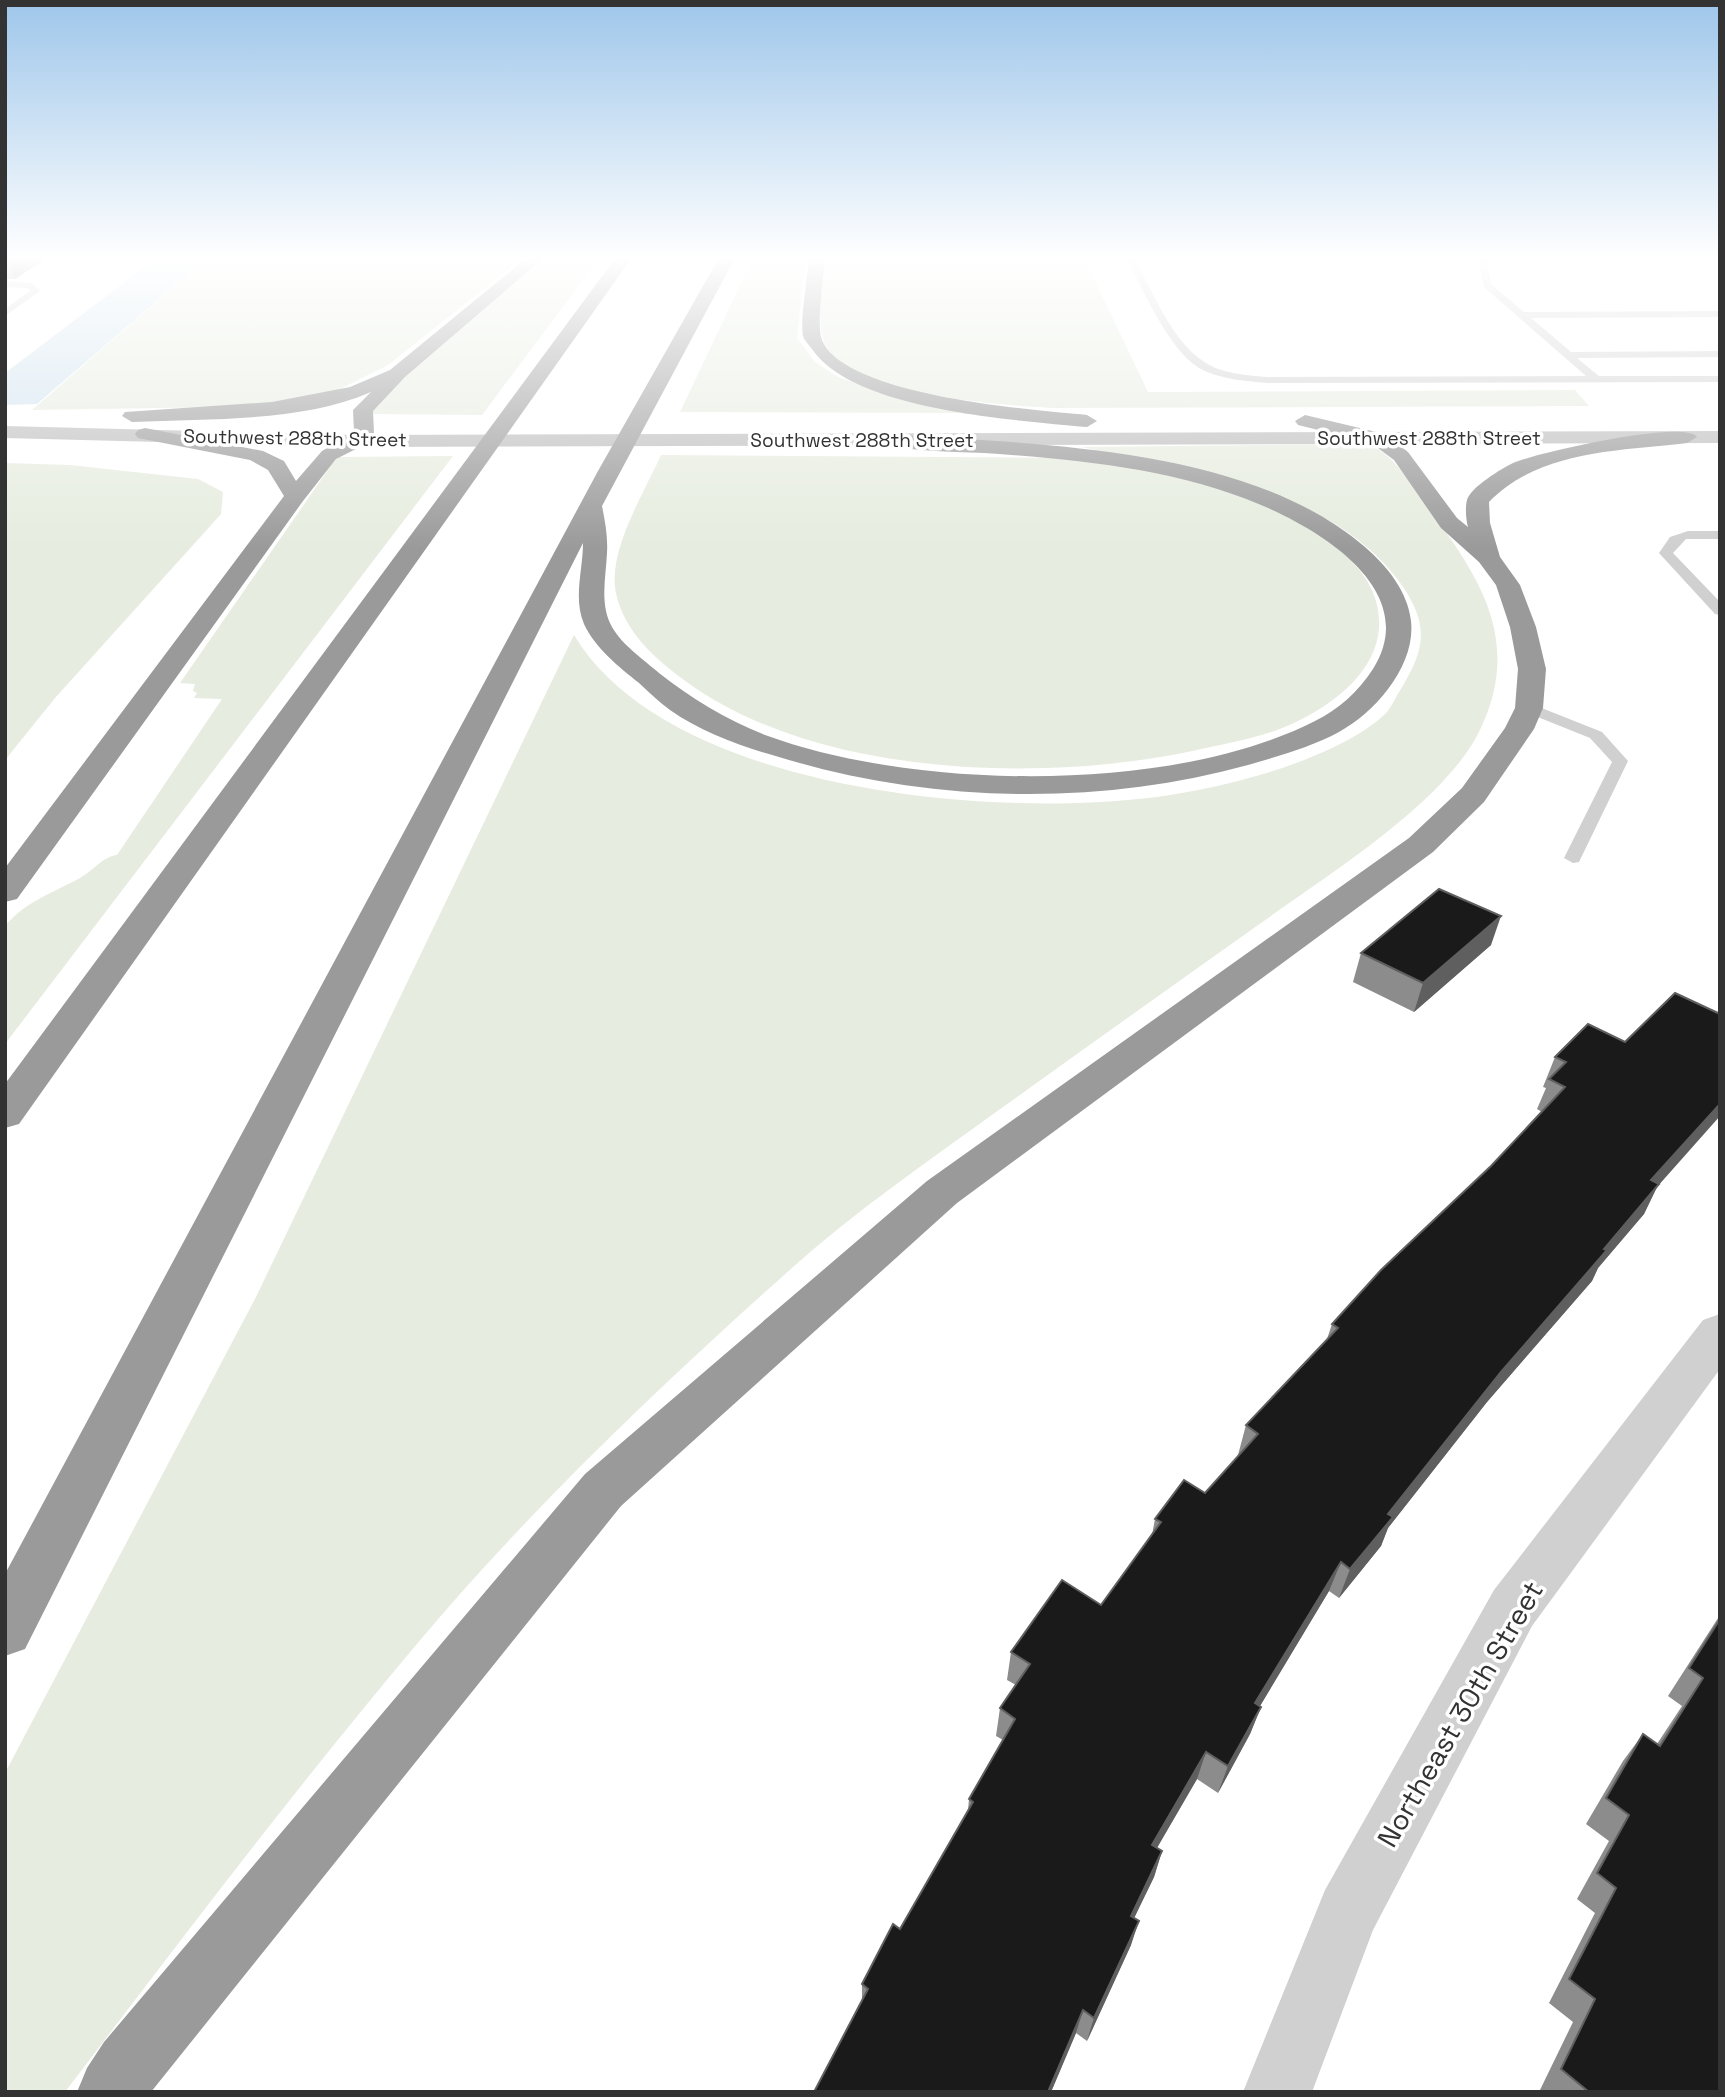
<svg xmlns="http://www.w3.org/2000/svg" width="1725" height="2097" font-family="'Space Grotesk',sans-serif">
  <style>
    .green { fill: #e6ecdf }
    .water { fill: #cfe2ee }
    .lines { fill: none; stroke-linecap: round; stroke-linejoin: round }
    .service { fill: #d0d0d0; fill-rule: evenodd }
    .minor { fill: #d0d0d0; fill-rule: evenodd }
    .secondary { fill: #bdbdbd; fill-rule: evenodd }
    .motorway { fill: #9a9a9a; fill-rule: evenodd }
    .wall { fill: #8c8c8c }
    .shaded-wall { fill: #5f5f5f }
    .building { fill: #1a1a1a; stroke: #5f5f5f; stroke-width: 2 }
    .labels { text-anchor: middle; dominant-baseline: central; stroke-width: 7; stroke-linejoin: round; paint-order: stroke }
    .far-street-label { font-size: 19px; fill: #333; stroke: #fff }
    .near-street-label { font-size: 28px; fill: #333; stroke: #fff }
  </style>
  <rect width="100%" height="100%" fill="#fff"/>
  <g class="green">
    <polygon points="209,256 525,256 388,365 324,397 229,407 32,410"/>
    <polygon points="547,256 601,256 482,415 372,414 369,408"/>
    <polygon points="754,256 806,256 797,338 815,362 838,377 898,398 965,413 680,412"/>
    <path d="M824,256h259l65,136 427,-2 14,16 -533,2c-52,-3 -207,-11 -232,-66 -8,-19 -1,-64 0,-86z"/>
    <path d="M1369,444c25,12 39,36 55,58 55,74 101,139 54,232 -37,71 -152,142 -217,189 -89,63 -177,126 -265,189 -69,50 -139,98 -203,155 -132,118 -263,242 -377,378 -122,145 -236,296 -351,447h-60v-319l251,-476 318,-662c91,151 394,180 554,165 48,-4 96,-14 142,-28 35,-11 91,-33 117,-60 5,-6 9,-16 14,-23 21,-36 29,-58 6,-96 -63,-101 -218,-126 -326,-146z"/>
    <path d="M661,455l416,3c81,9 310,59 302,170 -3,43 -43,74 -79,92 -28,15 -62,21 -94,28 -155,36 -389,31 -522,-68 -30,-22 -60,-49 -68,-87 -9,-41 28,-100 45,-138z"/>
    <path d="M453,456l-448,588v-118c21,-25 48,-33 75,-48 13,-7 22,-21 37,-23l105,-156 -28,-1 3,-5 -4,-2 2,-7 -15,-1 152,-219 6,-7z"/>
    <polygon points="5,463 70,465 198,479 223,492 221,514 55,698 5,760"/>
  </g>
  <polygon class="water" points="155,256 209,256 37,404 5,405 5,373 150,263"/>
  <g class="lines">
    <g class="service">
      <path d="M1125,256h8c19,33 37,83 70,105 18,13 43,14 64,16l319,-1 -102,-89 -6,-31h8l5,28 33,28 196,-1v6l-189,1 40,34 149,-1v6l-143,1 22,18h121v6l-453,1c-23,-2 -48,-4 -68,-15 -32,-20 -56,-80 -74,-112z"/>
      <polygon points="5,281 32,283 40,291 5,316 5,309 30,291 27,288 5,287"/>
      <polygon points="1688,531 1720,531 1720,539 1686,539 1673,553 1720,602 1720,615 1715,614 1659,553 1670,537"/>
      <polygon points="1529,703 1602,732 1628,761 1579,862 1573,863 1564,858 1612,762 1590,738 1523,711 1521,708"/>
    </g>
    <polygon class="minor" points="1720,1314 1720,1369 1532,1626 1373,1930 1312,2092 1243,2092 1325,1890 1494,1590 1703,1320"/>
    <polygon class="secondary" points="5,426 357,435 1720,431 1720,443 357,447 5,438"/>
    <g class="motorway">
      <path d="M529,256h17l-141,121 -32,34 1,22 -3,4 -7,8 -28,14 -33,42 -286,398 -12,3v-34l279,-372 -16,-26 -18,-10 -112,-22 -3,-4 3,-4 7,-2 118,23 21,10 12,20 26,-30 32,-19 -1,-22 18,-18c-72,31 -162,26 -239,30l-10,-6 3,-4 147,-10 78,-15 40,-17z"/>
      <polygon points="617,256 633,256 19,1124 5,1128 5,1084"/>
      <path d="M720,256h16l-134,250c3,15 6,31 5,47 -1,23 -7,48 3,70 9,20 33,36 49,50 33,26 69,48 109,63 148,54 404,58 547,-15 23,-11 44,-30 58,-52 49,-78 -52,-139 -112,-164 -83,-35 -173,-44 -262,-51 -38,-3 -80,-1 -117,-10l-3,-4 10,-6c149,11 357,11 476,113 22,19 43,45 46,74 5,44 -35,91 -72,111 -28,15 -60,24 -91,33 -148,41 -312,38 -459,-5 -40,-11 -85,-26 -119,-50 -11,-8 -21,-18 -31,-27 -20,-16 -44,-35 -55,-59 -11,-26 -1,-54 -1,-81l-558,1106 -20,7v-82l593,-1103z"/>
      <path d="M809,256h16c-1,17 -8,67 -4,81 17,59 214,73 266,78l10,6 -10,6c-71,-7 -233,-16 -275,-78 -3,-4 -8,-9 -9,-13 -3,-18 5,-60 6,-80z"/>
      <path d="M1305,415l80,19 23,18 49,66 11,9c-2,-7 -3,-20 -1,-27 4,-13 34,-31 46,-37 23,-10 172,-44 184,-26l-10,6c-67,8 -148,7 -198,59l1,21 10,34 20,28 16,42 10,42 -3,39 -9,21 -50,73 -51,50 -476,351 -336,303 -470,586h-74l10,-24 17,-26 481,-568 342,-293 482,-343 53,-50 43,-60 10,-20 3,-39 -8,-42 -14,-42 -17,-23 -38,-34 -47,-68 -23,-17 -73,-18 -3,-4z"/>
    </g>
  </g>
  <g class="wall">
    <polygon points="5,256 40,256 42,261 15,279 5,279"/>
    <polygon points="1491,945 1414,1012 1353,982 1361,953"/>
    <polygon points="1588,1024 1657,1187 1644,1214 1598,1268 1592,1281 1487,1402 1388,1528 1381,1546 1339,1598 1329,1591 1260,1706 1261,1707 1250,1734 1218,1793 1197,1779 1157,1848 1162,1851 1154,1877 1134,1918 1131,1945 1087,2041 1076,2033 1051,2092 814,2092 862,2001 862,1984 900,1929 968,1810 969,1799 1003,1740 996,1736 1000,1708 1016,1685 1007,1680 1011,1652 1101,1605 1152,1535 1155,1519 1205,1493 1239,1456 1238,1455 1246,1425 1327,1339 1332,1324 1491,1166 1542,1112 1537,1109 1546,1088 1543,1087 1555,1057"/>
    <polygon points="1720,1615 1720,2092 1542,2092 1540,2090 1573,2022 1549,2003 1595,1913 1577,1899 1609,1841 1586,1824 1623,1761 1643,1734 1657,1744 1682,1706 1668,1696"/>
  </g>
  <g class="shaded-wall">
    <polygon points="7,256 40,256 42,261 15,279"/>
    <polygon points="1501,916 1491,945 1414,1012 1423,983"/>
    <polygon points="1720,1104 1720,1116 1657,1187 1644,1214 1598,1268 1592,1281 1487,1402 1388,1528 1381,1546 1339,1598 1350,1569 1388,1514 1501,1372 1604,1249 1651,1180"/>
    <polygon points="1341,1562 1329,1591 1245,1731 1255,1703"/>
    <polygon points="1261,1707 1250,1734 1218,1793 1228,1766"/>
    <polygon points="1206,1752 1197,1779 1144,1870 1152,1845"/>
    <polygon points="1162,1851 1154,1877 1123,1941 1131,1916"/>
    <polygon points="1139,1921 1131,1945 1087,2041 1094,2018"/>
    <polygon points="1083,2010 1076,2033 1051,2092 1048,2092"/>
  </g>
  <g class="building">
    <polygon points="1439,889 1501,916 1423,983 1361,953"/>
    <polygon points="1675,993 1720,1014 1720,1104 1651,1180 1659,1184 1604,1249 1607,1250 1501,1372 1388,1514 1393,1517 1350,1569 1341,1562 1255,1703 1261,1707 1228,1766 1206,1752 1152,1845 1162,1851 1131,1916 1139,1921 1094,2018 1083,2010 1048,2092 814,2092 868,1989 862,1984 893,1924 900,1929 973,1802 969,1799 1015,1719 1000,1708 1030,1664 1011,1652 1062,1580 1101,1605 1161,1522 1155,1519 1184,1480 1205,1493 1258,1434 1246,1425 1338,1328 1332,1324 1381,1270 1491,1166 1565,1087 1549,1079 1566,1062 1555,1057 1588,1024 1625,1042"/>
    <polygon points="1720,1619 1720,2092 1589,2092 1561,2069 1595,1999 1569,1979 1616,1888 1597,1873 1629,1815 1606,1798 1643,1734 1660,1746 1703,1678 1689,1668"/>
  </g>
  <linearGradient id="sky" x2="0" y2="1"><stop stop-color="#9ec6ea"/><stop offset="0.47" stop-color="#fff"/><stop offset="1" stop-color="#fff" stop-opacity="0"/></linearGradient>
  <rect width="1725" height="549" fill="url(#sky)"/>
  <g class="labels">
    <g class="far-street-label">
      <text transform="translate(295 438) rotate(1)">Southwest 288th Street</text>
      <text x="1429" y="438">Southwest 288th Street</text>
      <text x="862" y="440">Southwest 288th Street</text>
    </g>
    <g class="near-street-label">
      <text transform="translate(1460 1714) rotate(-60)">Northeast 30th Street</text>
    </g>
  </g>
  <rect width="1725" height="2097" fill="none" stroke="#333333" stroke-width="14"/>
</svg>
